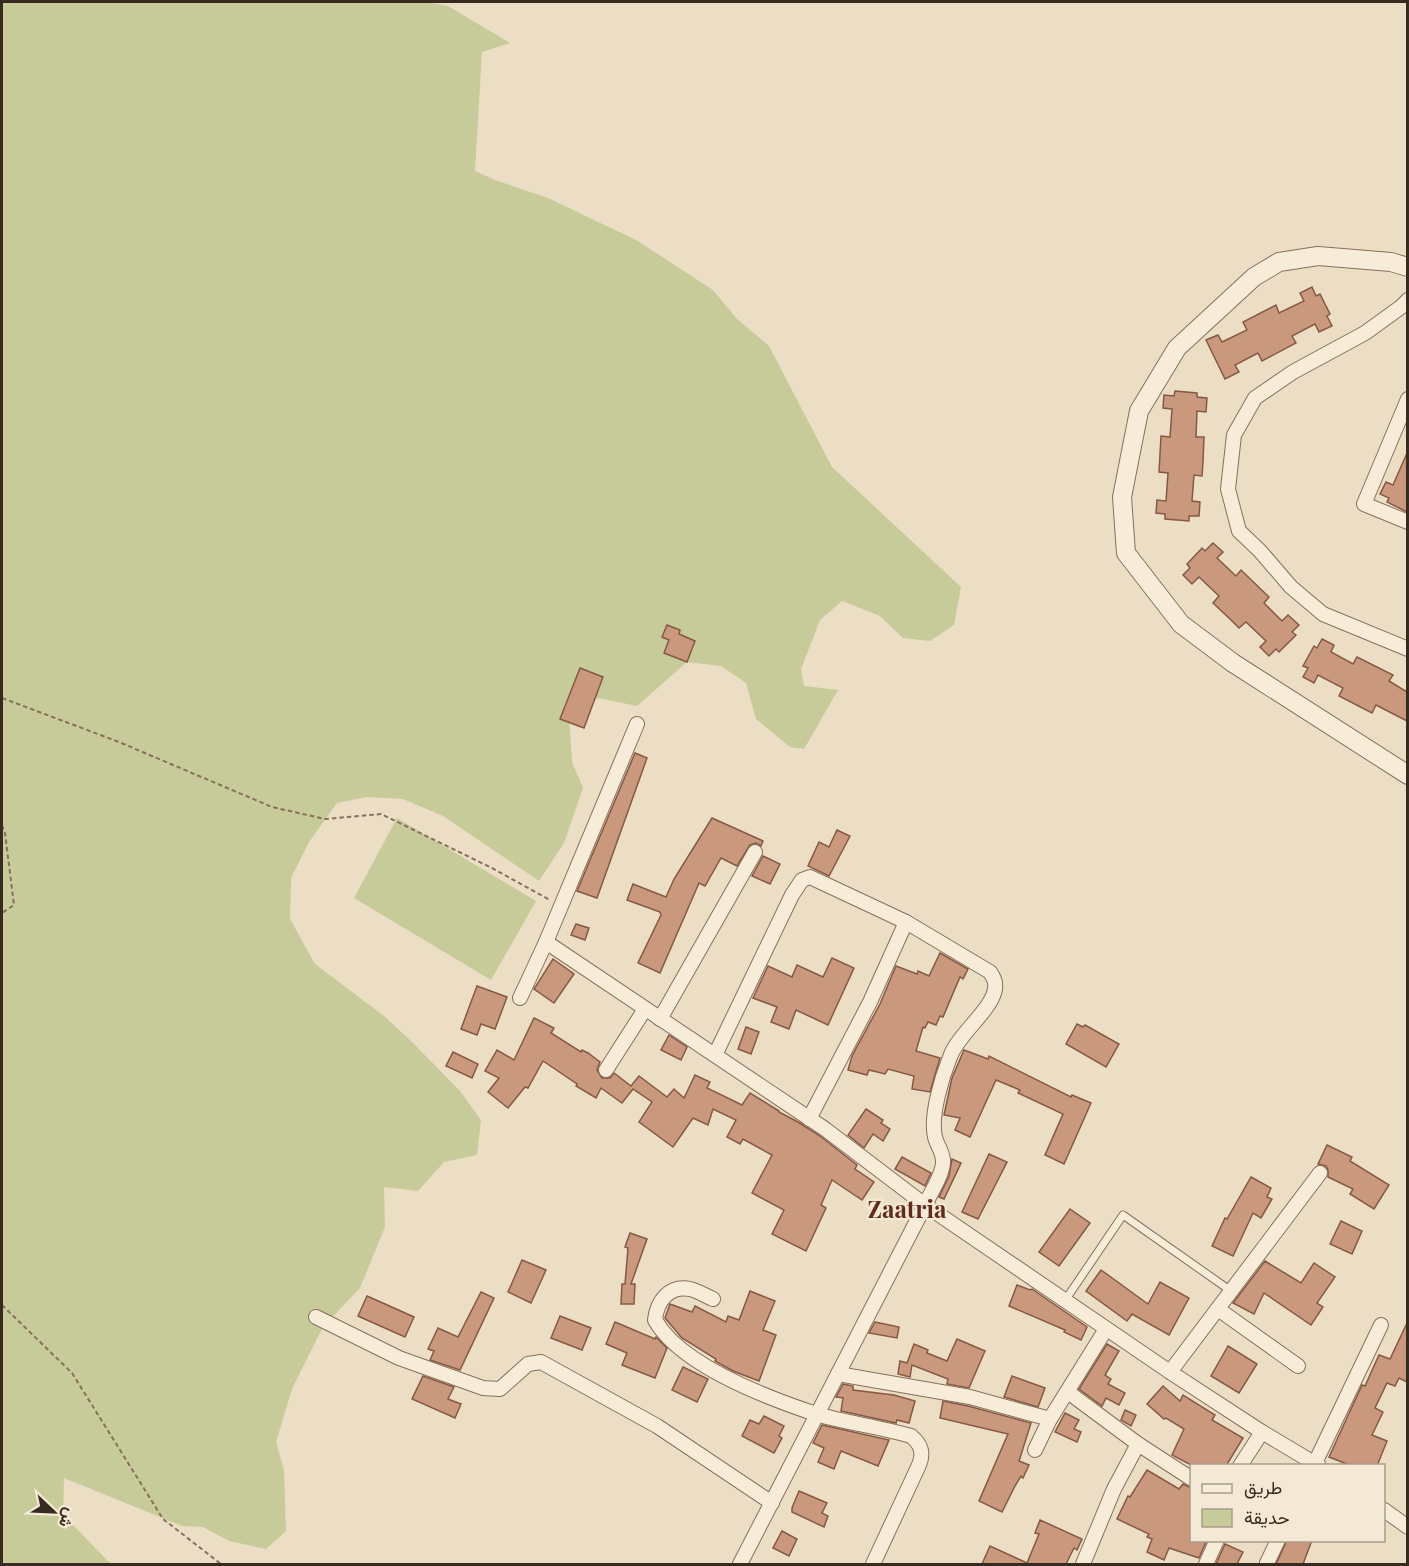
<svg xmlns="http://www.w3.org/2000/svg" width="1409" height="1566" font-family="'Playfair Display',Vazirmatn,serif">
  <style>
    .green { fill: #c7ca99 }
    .building { fill: #c9987d; stroke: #855943; stroke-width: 1.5 }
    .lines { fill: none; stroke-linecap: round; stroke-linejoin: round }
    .service-casing { stroke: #87705c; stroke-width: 9 }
    .minor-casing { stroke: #87705c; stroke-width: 16 }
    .tertiary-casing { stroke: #87705c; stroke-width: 20 }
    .path { stroke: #87705c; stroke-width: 2; stroke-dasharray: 4.5 3; stroke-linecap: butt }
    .service { stroke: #f7ecd8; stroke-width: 7 }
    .minor { stroke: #f7ecd8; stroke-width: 14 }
    .tertiary { stroke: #f7ecd8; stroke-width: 18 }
    .labels { text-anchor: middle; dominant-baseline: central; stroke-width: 4.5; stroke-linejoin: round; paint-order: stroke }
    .quarter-label { font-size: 24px; font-weight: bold; fill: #622b20; stroke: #f4e9d4 }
  </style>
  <rect width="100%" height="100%" fill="#ecdec5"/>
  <g class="green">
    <polygon points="2,2 426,2 448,6 510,43 482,52 475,171 495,180 548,198 636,240 713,290 737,319 769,346 832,467 961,587 954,625 930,641 903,638 880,616 842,601 820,620 801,669 804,686 838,690 804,749 790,747 756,719 746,683 721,666 687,662 637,706 598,698 569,716 572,762 583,788 564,843 539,881 443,816 403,799 367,797 337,803 309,842 291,878 290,919 315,964 384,1016 411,1041 460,1091 481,1120 477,1155 444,1162 418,1191 384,1187 385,1227 360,1288 323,1327 292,1389 276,1442 284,1470 286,1531 266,1549 229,1541 203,1527 182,1526 64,1478 63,1515 111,1564 2,1564"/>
    <polygon points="397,818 536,901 491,980 354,898"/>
  </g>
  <g class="building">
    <polygon points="1312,287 1316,296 1320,294 1330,314 1327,316 1332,326 1319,332 1315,324 1292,336 1296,343 1262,361 1258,353 1235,365 1239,372 1225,379 1206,340 1218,335 1222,342 1247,330 1243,322 1276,305 1279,313 1304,301 1300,293"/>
    <polygon points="1175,391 1197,393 1197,397 1207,398 1206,412 1197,411 1196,437 1204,437 1203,462 1202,476 1194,475 1192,501 1200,502 1199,516 1189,516 1189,521 1165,519 1165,514 1156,513 1157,500 1166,501 1168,473 1159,472 1161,436 1170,437 1172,409 1163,408 1164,395 1174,396"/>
    <polygon points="1407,453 1407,512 1387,502 1389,498 1380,494 1386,482 1393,485"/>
    <polygon points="1213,543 1223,552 1217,558 1236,576 1241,570 1269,597 1264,603 1282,621 1288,615 1299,625 1292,632 1296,635 1279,652 1276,649 1269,656 1260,647 1266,641 1246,622 1239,628 1230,619 1213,603 1219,596 1199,577 1192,584 1183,575 1190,568 1187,564 1202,548 1205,551"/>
    <polygon points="667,625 680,630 679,634 695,641 687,662 664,653 669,640 662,637"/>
    <polygon points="1322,639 1334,645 1331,652 1353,664 1357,657 1393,675 1389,681 1407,692 1407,721 1376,705 1372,713 1339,696 1343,688 1318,675 1314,683 1303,677 1308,668 1303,666 1314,646 1317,648"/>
    <polygon points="580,668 603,677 584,728 560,719"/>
    <polygon points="635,753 647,758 597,898 577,891"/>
    <polygon points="712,818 763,841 761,846 756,843 750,845 737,866 721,858 705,886 699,883 660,973 638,963 661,915 660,912 627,900 633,884 666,897 674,879"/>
    <polygon points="837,830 850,836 829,876 808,866 819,842 829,847"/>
    <polygon points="763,856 780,864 770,884 752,876"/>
    <polygon points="576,924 589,928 585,940 571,935"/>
    <polygon points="940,953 968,969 963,979 960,977 943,1017 940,1016 936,1025 928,1022 925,1028 923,1027 916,1051 940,1058 930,1092 912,1089 914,1076 888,1069 885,1074 869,1070 867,1075 848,1070 852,1056 880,1004 896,966 917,974 918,971 929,976"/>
    <polygon points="832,958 854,968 828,1025 796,1010 789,1029 771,1022 777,1007 753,998 768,966 792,977 797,965 823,977"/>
    <polygon points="553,959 574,974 554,1003 534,989"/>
    <polygon points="477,986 507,997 495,1029 481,1024 477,1035 461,1029"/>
    <polygon points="534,1018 554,1028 551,1033 581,1052 582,1050 588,1053 600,1062 597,1070 602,1078 610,1078 614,1073 631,1086 639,1076 667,1097 674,1089 684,1098 695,1075 710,1082 707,1088 742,1105 750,1093 779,1111 779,1112 798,1122 820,1136 857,1165 855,1169 874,1182 862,1200 832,1180 821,1205 826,1208 806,1251 772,1234 784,1210 752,1193 772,1155 743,1139 740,1144 727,1137 736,1120 713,1109 708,1125 693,1118 673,1147 639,1122 652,1102 633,1089 622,1103 601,1088 596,1098 576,1086 577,1084 543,1061 528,1088 525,1087 508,1108 488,1092 499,1078 485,1071 497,1050 514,1060"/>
    <polygon points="1077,1024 1083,1027 1085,1025 1119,1044 1106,1067 1066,1044"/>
    <polygon points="746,1027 759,1032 751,1054 738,1049"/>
    <polygon points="669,1035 687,1047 681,1060 661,1050"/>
    <polygon points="964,1050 988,1059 989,1056 1071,1097 1072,1095 1091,1103 1064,1164 1045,1155 1063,1114 1018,1093 1020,1090 996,1080 970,1137 955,1130 960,1118 944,1115 952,1078"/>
    <polygon points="453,1052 478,1064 472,1078 446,1066"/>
    <polygon points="866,1109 883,1120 881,1123 890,1129 883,1141 873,1134 864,1148 848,1135"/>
    <polygon points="1327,1145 1352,1157 1350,1161 1389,1185 1374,1209 1350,1194 1353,1189 1328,1177 1328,1170 1326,1166 1318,1164"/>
    <polygon points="989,1154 1007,1162 978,1219 962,1212"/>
    <polygon points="902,1157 931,1173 925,1186 895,1169"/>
    <polygon points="952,1159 961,1163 944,1199 939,1197 949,1176"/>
    <polygon points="1251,1177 1271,1188 1267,1197 1272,1199 1261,1218 1253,1213 1233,1256 1212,1246 1225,1218 1227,1219"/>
    <polygon points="1070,1209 1090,1223 1059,1266 1039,1252"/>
    <polygon points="1341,1221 1362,1231 1352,1254 1330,1244"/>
    <polygon points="630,1233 647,1239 631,1284 635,1284 634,1304 621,1304 622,1284 625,1284 628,1248 625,1247"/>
    <polygon points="522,1260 546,1270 531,1303 508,1292"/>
    <polygon points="1265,1261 1301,1283 1314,1263 1335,1277 1317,1303 1323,1307 1311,1325 1264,1293 1254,1314 1233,1303"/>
    <polygon points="1101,1270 1148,1304 1160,1282 1189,1298 1169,1335 1132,1314 1127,1321 1086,1291"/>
    <polygon points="1017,1285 1030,1290 1032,1289 1087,1327 1081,1340 1064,1332 1065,1330 1009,1306"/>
    <polygon points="750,1291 775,1301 763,1330 776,1335 759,1381 733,1371 715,1361 716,1359 682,1338 665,1318 670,1304 692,1312 695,1306 726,1322 728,1316 739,1320"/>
    <polygon points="481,1292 494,1298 460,1370 430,1360 434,1351 428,1349 438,1328 458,1337"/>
    <polygon points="367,1296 414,1317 405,1337 358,1316"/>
    <polygon points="560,1316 591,1328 582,1350 551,1338"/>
    <polygon points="615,1322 655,1339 656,1337 667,1348 655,1378 622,1365 627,1353 606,1344"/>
    <polygon points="875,1322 899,1327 897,1338 869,1333"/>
    <polygon points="1407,1323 1407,1382 1399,1378 1395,1386 1387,1383 1375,1408 1383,1412 1372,1435 1387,1441 1377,1466 1352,1466 1329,1457 1362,1385 1365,1386 1379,1355 1390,1359"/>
    <polygon points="957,1339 985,1351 969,1388 947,1384 948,1379 912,1365 910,1377 898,1374 900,1361 907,1363 914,1344 928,1350 927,1353 947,1361"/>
    <polygon points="1107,1344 1119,1351 1105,1375 1111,1379 1108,1384 1125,1393 1119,1405 1106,1398 1102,1406 1079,1389"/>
    <polygon points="1228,1346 1257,1364 1239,1393 1211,1376"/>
    <polygon points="683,1367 708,1379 697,1402 672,1390"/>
    <polygon points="423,1376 454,1387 448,1399 461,1404 455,1418 412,1399"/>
    <polygon points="1012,1376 1045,1388 1038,1407 1004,1397"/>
    <polygon points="843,1384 853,1386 853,1390 894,1395 915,1401 909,1423 897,1420 896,1423 841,1411 843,1398 836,1397"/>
    <polygon points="1163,1386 1180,1401 1183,1395 1215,1415 1212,1420 1243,1438 1226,1466 1193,1466 1172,1455 1184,1429 1166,1418 1164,1419 1147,1404"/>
    <polygon points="943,1401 968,1406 1031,1423 1019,1461 1029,1465 1023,1478 1021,1476 1015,1486 1002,1512 979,1501 1008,1434 940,1418"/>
    <polygon points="1125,1410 1136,1415 1131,1426 1121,1420"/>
    <polygon points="1065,1413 1079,1420 1074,1429 1081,1432 1077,1442 1055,1432"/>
    <polygon points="764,1416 784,1426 779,1436 782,1438 774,1453 742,1436 750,1420 759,1424"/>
    <polygon points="822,1425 889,1440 878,1466 841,1451 834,1469 818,1462 824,1448 813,1443"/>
    <polygon points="1147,1470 1179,1489 1183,1484 1191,1488 1191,1540 1207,1540 1199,1558 1169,1548 1164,1560 1147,1552 1152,1539 1147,1537 1149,1534 1117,1519 1128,1496 1130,1497"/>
    <polygon points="799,1491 827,1503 822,1513 828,1516 824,1527 792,1512 792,1508"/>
    <polygon points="1040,1520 1082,1539 1077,1550 1074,1548 1066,1564 982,1564 990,1546 1027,1563 1039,1534 1035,1533"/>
    <polygon points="782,1531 797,1539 789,1556 773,1548"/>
    <polygon points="1287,1540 1312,1540 1303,1564 1276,1564"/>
    <polygon points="1225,1544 1243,1552 1237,1564 1216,1564"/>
  </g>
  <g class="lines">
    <defs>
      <polyline id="service" points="1064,1302 1123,1215 1231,1291"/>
      <g id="minor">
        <polyline points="1408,300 1401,307 1365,333 1293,372 1255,398 1234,435 1228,489 1239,531 1260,551 1291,587 1323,614 1408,649"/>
        <polyline points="1408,399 1364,504 1408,522"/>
        <polyline points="546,942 825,1129 925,1205 1170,1372 1262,1432 1319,1466"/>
        <polyline points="520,998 546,942 637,724"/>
        <polyline points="660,1019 755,852"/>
        <path d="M715,1055l77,-160 10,-15 8,-3 96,45 84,50c4,6 6,10 5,17 -3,21 -37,45 -45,68 -8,20 -20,59 -15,80 2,9 9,16 8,26 -1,13 -12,29 -18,42l-185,359"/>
        <polyline points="606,1070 645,1009"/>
        <polyline points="809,1119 870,1002 906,922"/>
        <path d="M713,1299c-7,-3 -15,-8 -23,-10 -21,-4 -33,12 -35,31 26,46 113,78 161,94 31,9 64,13 95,22 10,8 13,17 8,29l-46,99"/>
        <polyline points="1218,1309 1298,1366"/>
        <polyline points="316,1317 399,1358 483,1388 500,1389 528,1364 541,1362 657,1426 772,1503"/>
        <polyline points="1170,1372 1320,1173"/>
        <polyline points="838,1374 970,1397 1050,1419"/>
        <polyline points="1068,1392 1138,1444 1192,1479"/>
        <polyline points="1035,1450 1050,1419 1106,1329"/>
        <polyline points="1315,1463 1381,1325"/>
        <polyline points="1240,1466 1262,1432"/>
        <polyline points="1384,1510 1408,1527"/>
        <polyline points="1267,1563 1278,1540"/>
        <polyline points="1083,1564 1114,1489 1138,1444"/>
        <polyline points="1206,1564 1217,1540"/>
      </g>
      <polyline id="tertiary" points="1408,267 1391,262 1318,256 1279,262 1254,277 1177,348 1139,411 1122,497 1126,553 1181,624 1233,663 1408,775"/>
    </defs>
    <use href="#service" class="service-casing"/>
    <use href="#minor" class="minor-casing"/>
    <use href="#tertiary" class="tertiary-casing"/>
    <g class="path">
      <polyline points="2,698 119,742 272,807 325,819 381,814 490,867 550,900"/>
      <polyline points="2,825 5,833 14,905 2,913"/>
      <polyline points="2,1305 72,1373 163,1519 221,1564"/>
    </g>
    <use href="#service" class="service"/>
    <use href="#minor" class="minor"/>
    <use href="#tertiary" class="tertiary"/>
  </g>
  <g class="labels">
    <g class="quarter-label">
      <text x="907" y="1208">Zaatria</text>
    </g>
  </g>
  <rect width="1409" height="1566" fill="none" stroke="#372a1f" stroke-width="6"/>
  <rect x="1190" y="1464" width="195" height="78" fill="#f4e9d4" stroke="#a89d8c" stroke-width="1.5"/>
  <rect x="1202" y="1484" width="30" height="9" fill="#f7ecd8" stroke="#a89d8c" stroke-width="1.5"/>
  <text x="1244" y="1494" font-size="18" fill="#372a1f">طريق</text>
  <rect x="1202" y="1509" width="30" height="18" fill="#c7ca99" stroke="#a89d8c" stroke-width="1.5"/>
  <text x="1244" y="1524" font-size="18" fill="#372a1f">حديقة</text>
  <g transform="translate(54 1512) rotate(113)" stroke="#f4e9d4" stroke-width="4.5" paint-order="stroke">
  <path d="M0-4.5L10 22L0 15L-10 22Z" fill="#372a1f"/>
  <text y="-9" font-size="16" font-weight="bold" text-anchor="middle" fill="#372a1f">ش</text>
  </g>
</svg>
